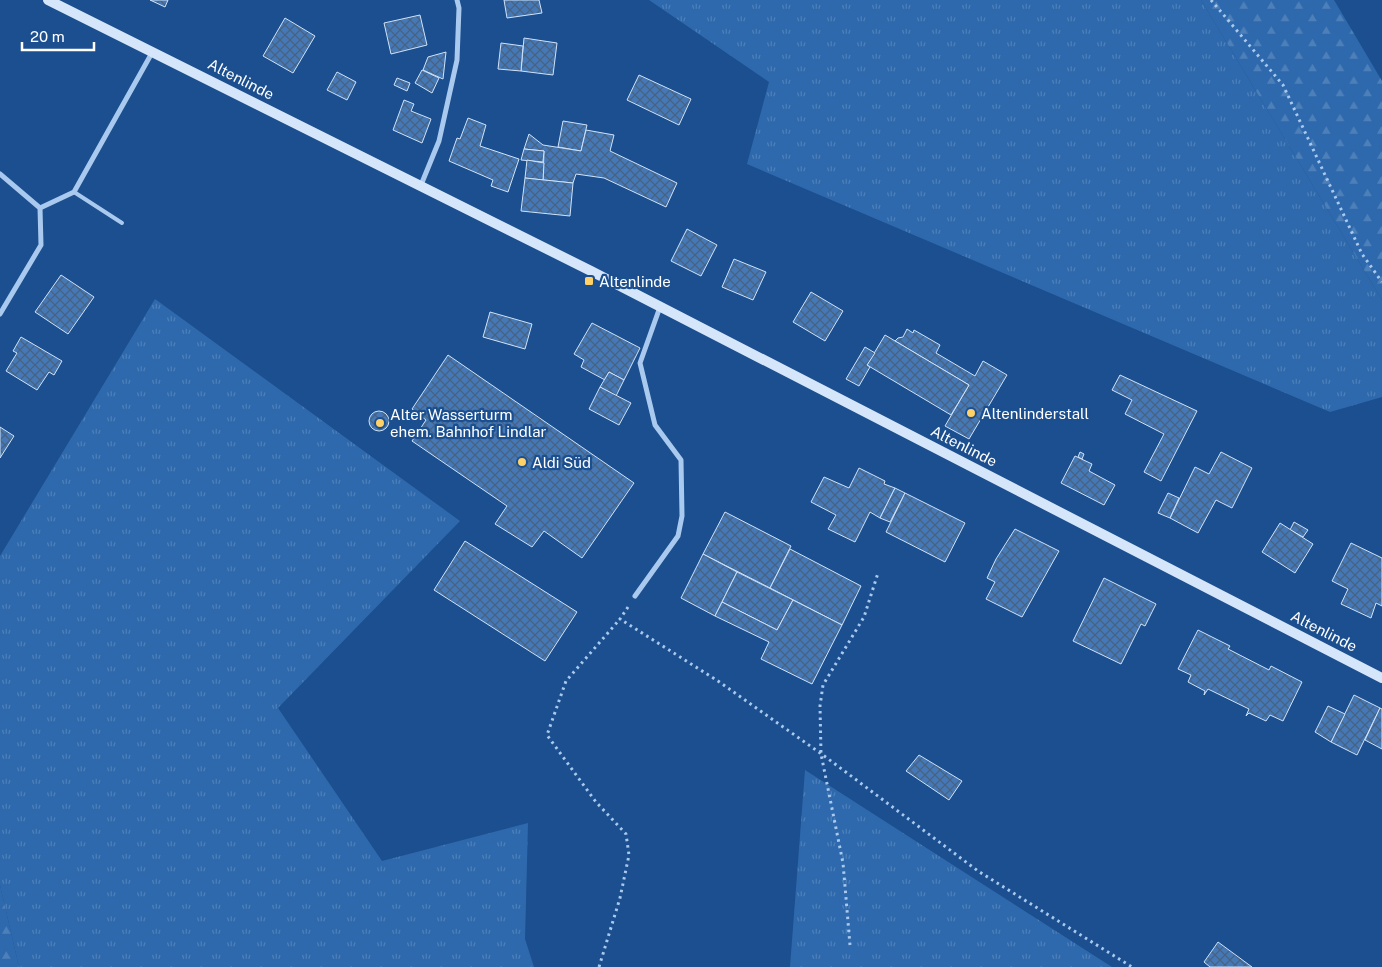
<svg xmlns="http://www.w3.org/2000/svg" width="1382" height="967" font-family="'Public Sans',sans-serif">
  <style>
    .grass { fill: url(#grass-tufts) }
    .forest { fill: url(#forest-firs) }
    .building { fill: url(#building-cross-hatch); stroke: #cfe3fa }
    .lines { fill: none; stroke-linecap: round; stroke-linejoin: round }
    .path { stroke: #a9c9ee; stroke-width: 3; stroke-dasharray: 2.5 4; stroke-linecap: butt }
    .lane { stroke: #a9c9ee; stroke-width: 4 }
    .street { stroke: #a9c9ee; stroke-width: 5 }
    .secondary { stroke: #d6e6fa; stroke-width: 10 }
    .poi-dot { fill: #ffd166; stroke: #1b4f8f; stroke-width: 2 }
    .labels { text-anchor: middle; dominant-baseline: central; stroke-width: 4.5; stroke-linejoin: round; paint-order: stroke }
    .street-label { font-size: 15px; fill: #fff; stroke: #1b4f8f }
    .poi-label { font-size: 15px; fill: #fff; stroke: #1b4f8f; text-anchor: start }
  </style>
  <defs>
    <pattern id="grass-tufts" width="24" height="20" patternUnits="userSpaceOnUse" patternTransform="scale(1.25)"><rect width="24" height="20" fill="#2e69ad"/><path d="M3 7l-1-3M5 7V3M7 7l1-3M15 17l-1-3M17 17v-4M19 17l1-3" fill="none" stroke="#4d80b9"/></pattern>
    <pattern id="forest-firs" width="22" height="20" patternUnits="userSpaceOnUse" patternTransform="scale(1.25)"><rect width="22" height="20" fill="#2e69ad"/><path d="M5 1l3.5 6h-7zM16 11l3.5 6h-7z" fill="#4d80b9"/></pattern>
    <pattern id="building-cross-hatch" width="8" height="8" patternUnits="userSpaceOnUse" patternTransform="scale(1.25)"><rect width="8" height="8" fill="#4478b7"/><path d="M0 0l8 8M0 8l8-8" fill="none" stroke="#486282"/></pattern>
  </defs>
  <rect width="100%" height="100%" fill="#1b4f8f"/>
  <g class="grass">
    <polygon points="649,0 1201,0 1382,300 1382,397 1330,412 747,164 769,82"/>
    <polygon points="155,299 460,521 278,708 382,861 528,823 525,939 534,967 19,967 0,885 0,556"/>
    <polygon points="805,770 1112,967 790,967"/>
  </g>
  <g class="forest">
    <polygon points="1201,0 1334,0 1382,81 1382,300"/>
    <polygon points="0,885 19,967 0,967"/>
  </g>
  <g class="building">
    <polygon points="150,0 168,0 165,7"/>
    <polygon points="504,0 539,0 542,13 507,18"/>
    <polygon points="420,15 427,45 391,54 384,23"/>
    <polygon points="285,18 315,36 293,73 263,56"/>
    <polygon points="524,38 557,43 553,75 521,71"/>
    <polygon points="501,43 523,46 521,71 498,69"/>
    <polygon points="446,52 443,79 423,70 428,57"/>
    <polygon points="422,70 439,78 432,93 415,83"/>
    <polygon points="337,72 356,82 347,100 327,90"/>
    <polygon points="639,75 691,99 679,125 627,100"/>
    <polygon points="397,78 410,83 407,91 394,85"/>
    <polygon points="404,100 414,104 411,111 431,119 422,143 393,130"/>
    <polygon points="468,118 486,125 480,146 519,159 508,192 491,186 493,180 449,161 457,138 460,139"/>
    <polygon points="563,121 587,125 581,151 558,147"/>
    <polygon points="586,130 614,135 610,151 677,183 666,207 604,178 576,174 573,183 543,180 544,151 524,149 529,134 543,145 581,151"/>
    <polygon points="524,149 544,151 543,162 521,160"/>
    <polygon points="527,160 544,163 543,180 525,178"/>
    <polygon points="525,178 573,183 570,216 521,211"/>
    <polygon points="687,229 717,245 701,276 671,261"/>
    <polygon points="734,259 766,272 753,300 722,287"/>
    <polygon points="61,275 94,297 68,334 35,312"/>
    <polygon points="811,292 843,311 825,341 793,322"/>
    <polygon points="490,312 532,324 525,349 483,337"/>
    <polygon points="592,323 640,348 624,380 609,372 605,380 581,367 584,360 574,354"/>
    <polygon points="907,329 913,333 914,330 940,345 936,353 975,376 983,361 1007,375 969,439 945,426 969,385 895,341 898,338 903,337"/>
    <polygon points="885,335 969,385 951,415 867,365"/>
    <polygon points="21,337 62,361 54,375 49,372 37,390 6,371 17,353 13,351"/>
    <polygon points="865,347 875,353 867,365 870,367 859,386 846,379"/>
    <polygon points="448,355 634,483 582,558 544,531 532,547 495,524 507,506 412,441 426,420 412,409"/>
    <polygon points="609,372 624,380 616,396 600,387"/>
    <polygon points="1120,375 1197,411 1161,481 1144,472 1164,434 1125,414 1132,400 1112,390"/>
    <polygon points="600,387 631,403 619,425 589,409"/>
    <circle cx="379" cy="421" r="10"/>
    <polygon points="0,427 14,436 0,458"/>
    <polygon points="1080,452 1084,454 1082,459 1078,457"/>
    <polygon points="1221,452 1252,468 1232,508 1216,500 1198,533 1170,518 1195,467 1209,474"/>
    <polygon points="1075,456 1092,464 1089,471 1115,485 1104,505 1061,483"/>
    <polygon points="859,468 885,481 884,484 895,488 880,518 870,512 855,542 828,529 836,515 811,502 824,477 849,488"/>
    <polygon points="895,488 905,493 890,522 880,518"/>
    <polygon points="905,493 965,523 945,562 886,532"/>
    <polygon points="1168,493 1179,498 1170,518 1158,513"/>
    <polygon points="725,512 791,546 770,588 703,554"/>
    <polygon points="1294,522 1308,530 1303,537 1290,530"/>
    <polygon points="1280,523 1313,544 1295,573 1262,552"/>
    <polygon points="1015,529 1059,551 1022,617 986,599 995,582 987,578 996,559"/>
    <polygon points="465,541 577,612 545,661 434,590"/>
    <polygon points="1351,543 1382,558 1382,606 1376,603 1371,618 1341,604 1348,589 1332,581"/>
    <polygon points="790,549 861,586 842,625 770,588"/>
    <polygon points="703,554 737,572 715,616 681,598"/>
    <polygon points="737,572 793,600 777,630 722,602"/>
    <polygon points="1104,578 1156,604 1145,626 1141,624 1121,664 1073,641"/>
    <polygon points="793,600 842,625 812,684 761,659 769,642 715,616 722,602 777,630"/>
    <polygon points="1198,630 1230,646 1228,649 1269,670 1271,666 1302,682 1283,721 1270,715 1266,721 1249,713 1246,716 1249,709 1208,689 1204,695 1205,691 1188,682 1191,675 1178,669"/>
    <polygon points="1354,695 1380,708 1357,755 1331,742"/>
    <polygon points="1328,706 1345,714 1331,742 1315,732"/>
    <polygon points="1380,708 1382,709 1382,749 1365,740"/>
    <polygon points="919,755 962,781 949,800 906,771"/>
    <polygon points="1218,942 1252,967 1210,967 1204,962"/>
  </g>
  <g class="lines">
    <g class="path">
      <polyline points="1211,0 1283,85 1362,254 1382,282"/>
      <polyline points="628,607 620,619 718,681 823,755 978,871 1132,967"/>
      <polyline points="850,945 843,863 821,754 820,706 823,685 864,617 878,573"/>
      <polyline points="599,967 620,898 629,855 626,834 596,802 547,735 566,681 620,619"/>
    </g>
    <polyline class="lane" points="74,192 122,223"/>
    <g class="street">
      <polyline points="0,174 40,208 41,245 0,314"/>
      <polyline points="421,185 439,141 457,60 459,8 457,0"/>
      <polyline points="40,208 74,192 153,51"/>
      <polyline points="635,596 678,536 682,516 681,460 655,425 640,363 660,307"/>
    </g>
    <polyline class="secondary" points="48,0 591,271 1382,678"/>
  </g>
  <g class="poi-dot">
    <rect x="584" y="276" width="10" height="10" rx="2.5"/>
    <circle cx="971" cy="413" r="5"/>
    <circle cx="380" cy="423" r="5"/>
    <circle cx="522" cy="462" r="5"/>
  </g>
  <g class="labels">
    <g class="street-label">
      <text transform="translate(241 79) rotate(27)">Altenlinde</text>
      <text transform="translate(964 446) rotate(27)">Altenlinde</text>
      <text transform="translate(1324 631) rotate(27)">Altenlinde</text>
    </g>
    <g class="poi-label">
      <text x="599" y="281">Altenlinde</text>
      <text x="981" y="413">Altenlinderstall</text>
      <text x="390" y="414">Alter Wasserturm<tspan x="390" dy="17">ehem. Bahnhof Lindlar</tspan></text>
      <text x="532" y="462">Aldi Süd</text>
    </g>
  </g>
  <path d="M22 42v8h72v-8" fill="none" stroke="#ffffff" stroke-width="2.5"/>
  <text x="30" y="42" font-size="15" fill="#ffffff" stroke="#1b4f8f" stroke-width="4" paint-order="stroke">20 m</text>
</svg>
